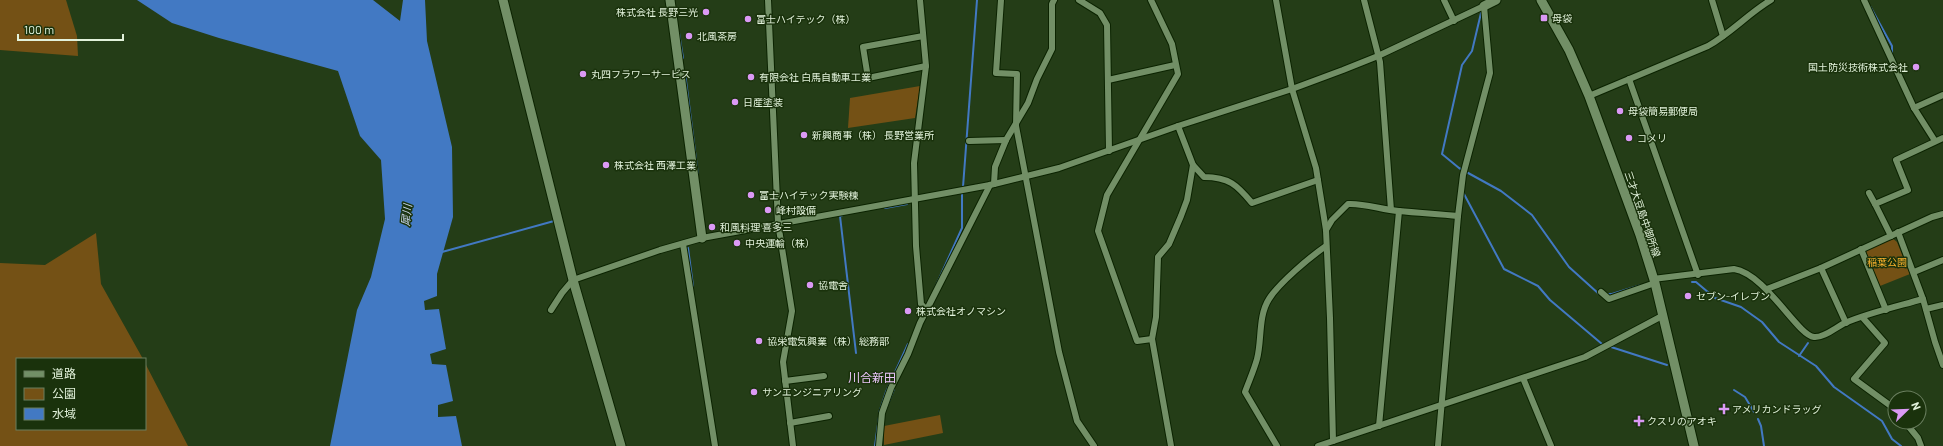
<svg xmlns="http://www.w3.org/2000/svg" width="1943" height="446" font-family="Barlow,'Noto Sans JP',sans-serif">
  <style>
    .green { fill: #745115 }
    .water { fill: #4279c3 }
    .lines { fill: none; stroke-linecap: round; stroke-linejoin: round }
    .stream { stroke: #4279c3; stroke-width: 2 }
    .street-casing { stroke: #0b2300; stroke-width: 8 }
    .secondary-casing { stroke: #0b2300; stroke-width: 11 }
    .street { stroke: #728f66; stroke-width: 6 }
    .secondary { stroke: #728f66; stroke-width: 9 }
    .poi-dot { fill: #db99f5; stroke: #1a320c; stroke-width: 1.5 }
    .labels { text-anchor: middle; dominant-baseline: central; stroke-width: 3; stroke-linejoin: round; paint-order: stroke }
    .poi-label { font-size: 10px; fill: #e2f2db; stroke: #1a320c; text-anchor: start }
    .street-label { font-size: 10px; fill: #e2f2db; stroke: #1a320c }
    .park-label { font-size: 10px; fill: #fcb22e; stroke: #1a320c }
    .water-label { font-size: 11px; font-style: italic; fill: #c8d6ea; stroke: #1a320c }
    .quarter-label { font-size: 12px; fill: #ebc6fa; stroke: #1a320c }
  </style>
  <rect width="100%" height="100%" fill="#243d17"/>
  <g class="green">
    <polygon points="0,0 66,0 77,36 78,56 0,50"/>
    <polygon points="920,86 915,118 848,128 850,98"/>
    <polygon points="96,233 101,284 143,359 17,359 17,429 145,429 145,363 188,446 0,446 0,263 45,265"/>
    <polygon points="1892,238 1897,242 1910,274 1880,286 1865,253 1868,249"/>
    <polygon points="940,415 943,433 884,445 884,426"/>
  </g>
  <polygon class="water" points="137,0 373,0 400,21 403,0 425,0 427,41 452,147 453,217 437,274 437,296 424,301 425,310 439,309 446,349 430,354 432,364 446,365 453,401 438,405 438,417 456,416 462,446 330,446 357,310 371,277 385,219 381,160 360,136 338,71 219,38 172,23"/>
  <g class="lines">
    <g class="stream">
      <polyline points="1870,6 1892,46 1892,55"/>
      <polyline points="1481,13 1472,51 1462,65 1442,154 1459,168 1501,191 1532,215 1569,267 1599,294"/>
      <polyline points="679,33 683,58"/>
      <polyline points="685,73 698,175"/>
      <polyline points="963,187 977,0"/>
      <polyline points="1464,194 1504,269 1538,286 1550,300 1602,344"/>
      <polyline points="885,208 907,204"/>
      <polyline points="843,215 840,216 856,353"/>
      <polyline points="688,248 693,286"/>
      <polyline points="442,252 554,221"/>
      <polyline points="1692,282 1696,282 1715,298 1741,307 1762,322 1779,342 1816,366 1834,387 1882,421 1892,439 1901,446"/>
      <polyline points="934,290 962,228 962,193"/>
      <polyline points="1605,294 1612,294 1641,285"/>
      <polyline points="1608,346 1667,365"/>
      <polyline points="1799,356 1808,343"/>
      <polyline points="1734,390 1745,397 1754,412"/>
      <polyline points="886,409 894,389"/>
      <polyline points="879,413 886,392 908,344"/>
      <polyline points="1758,419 1761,426 1764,446"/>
      <polyline points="875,446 879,417"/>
    </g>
    <defs>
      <g id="street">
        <polyline points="768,0 778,223 792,311 783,362 793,446"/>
        <polyline points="920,0 926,66 914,163 916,246 921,304 927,310"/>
        <polyline points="1001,0 996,73 1017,74 1016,126 1059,352 1077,421 1094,446"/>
        <polyline points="1079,0 1100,13 1107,25 1109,151"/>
        <polyline points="1151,0 1172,44 1178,74 1107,195 1098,231 1137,341 1152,339"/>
        <polyline points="1276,0 1292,89 1316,168 1326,230 1330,318 1333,441"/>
        <polyline points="1364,0 1380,62 1391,210"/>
        <polyline points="1444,0 1454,21"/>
        <polyline points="1712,0 1723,36"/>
        <polyline points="1864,0 1914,108 1935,141"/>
        <polyline points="923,36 863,47 868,78 926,66"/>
        <polyline points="1629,79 1698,275"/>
        <polyline points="1108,80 1175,65"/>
        <path d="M1589,96l119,-50c23,-13 41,-33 63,-46"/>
        <polyline points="1914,108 1943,95"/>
        <polyline points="969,141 1006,140"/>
        <path d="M1193,165l11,12c25,0 33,8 48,26l66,-23"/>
        <polyline points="994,184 995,167 1006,140 1028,103 1037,79 1052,49 1052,4 1054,0"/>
        <polyline points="1869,193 1875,204"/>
        <path d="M1326,230l6,-10 16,-16c17,-1 34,6 51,7 20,2 39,3 59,5"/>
        <polyline points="1898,232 1923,299 1935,342 1943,365"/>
        <polyline points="1891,236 1875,204 1908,190 1896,160 1943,138"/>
        <polyline points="683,244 715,446"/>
        <polyline points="1861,249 1886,310"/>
        <polyline points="1821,268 1846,323"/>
        <polyline points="1914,272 1943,260"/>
        <path d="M1653,279l81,-10c32,5 63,66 80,68 10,1 22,-10 31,-14 23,-10 54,-17 78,-24"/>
        <polyline points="1767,289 1821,268 1932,217 1943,214"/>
        <polyline points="1601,292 1609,299 1655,283"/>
        <polyline points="1926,309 1943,305"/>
        <polyline points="551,310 562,293 573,280 660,250 702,238 990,185 1059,168 1178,126 1292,89 1343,70 1378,56 1484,6 1490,73 1463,175 1458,216 1438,446"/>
        <polyline points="1863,318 1885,343 1854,379 1895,409"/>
        <polyline points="1523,378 1551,446"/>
        <polyline points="785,381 824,376"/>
        <polyline points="1905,422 1918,438 1921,446"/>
        <polyline points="790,423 829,416"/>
        <polyline points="1379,426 1399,211"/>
        <polyline points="879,446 882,413 891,388 908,354 920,323 990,185"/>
        <polyline points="1171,446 1152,339 1156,317 1158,257 1169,244 1181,216 1187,200 1193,165 1178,126"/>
        <path d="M1277,446l-32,-54c4,-11 9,-22 12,-33 5,-18 1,-43 12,-60 10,-16 41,-42 57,-53"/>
        <polyline points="1318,446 1585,357 1662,316"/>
      </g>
      <g id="secondary">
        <polyline points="503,0 573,280 621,446"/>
        <polyline points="670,0 702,238"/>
        <polyline points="1541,0 1569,50 1589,96 1640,235 1655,283 1694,446"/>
        <polyline points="1484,6 1496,0"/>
      </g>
    </defs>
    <use href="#street" class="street-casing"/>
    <use href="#secondary" class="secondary-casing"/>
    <use href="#street" class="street"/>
    <use href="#secondary" class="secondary"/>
  </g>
  <g class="poi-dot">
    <circle cx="706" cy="12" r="4"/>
    <rect x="1540" y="14" width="8" height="8" rx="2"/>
    <circle cx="748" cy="19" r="4"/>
    <circle cx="689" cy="36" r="4"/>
    <circle cx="1916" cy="67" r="4"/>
    <circle cx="583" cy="74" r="4"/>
    <circle cx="751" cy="77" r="4"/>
    <circle cx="735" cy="102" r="4"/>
    <circle cx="1620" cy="111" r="4"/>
    <circle cx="804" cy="135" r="4"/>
    <circle cx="1629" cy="138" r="4"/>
    <circle cx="606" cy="165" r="4"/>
    <circle cx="751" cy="195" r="4"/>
    <circle cx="768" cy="210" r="4"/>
    <circle cx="712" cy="227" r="4"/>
    <circle cx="737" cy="243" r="4"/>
    <circle cx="810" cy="285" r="4"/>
    <circle cx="1688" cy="296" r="4"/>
    <circle cx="908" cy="311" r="4"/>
    <circle cx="759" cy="341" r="4"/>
    <circle cx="754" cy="392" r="4"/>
    <path d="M1722 403h4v4h4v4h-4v4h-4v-4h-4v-4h4z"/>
    <path d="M1637 415h4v4h4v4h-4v4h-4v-4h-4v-4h4z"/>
  </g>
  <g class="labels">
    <g class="poi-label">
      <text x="698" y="12" text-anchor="end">株式会社 長野三光</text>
      <text x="1552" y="18">母袋</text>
      <text x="756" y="19">富士ハイテック（株）</text>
      <text x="697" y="36">北風茶房</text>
      <text x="1908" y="67" text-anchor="end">国土防災技術株式会社</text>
      <text x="591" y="74">丸四フラワーサービス</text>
      <text x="759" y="77">有限会社 白馬自動車工業</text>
      <text x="743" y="102">日産塗装</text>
      <text x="1628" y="111">母袋簡易郵便局</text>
      <text x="812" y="135">新興商事（株） 長野営業所</text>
      <text x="1637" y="138">コメリ</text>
      <text x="614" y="165">株式会社 西澤工業</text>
      <text x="759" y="195">富士ハイテック実験棟</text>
      <text x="776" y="210">峰村設備</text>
      <text x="720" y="227">和風料理 喜多三</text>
      <text x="745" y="243">中央運輸（株）</text>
      <text x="818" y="285">協電舎</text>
      <text x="1696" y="296">セブン-イレブン</text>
      <text x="916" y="311">株式会社オノマシン</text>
      <text x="767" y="341">協栄電気興業（株） 総務部</text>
      <text x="762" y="392">サンエンジニアリング</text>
      <text x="1732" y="409">アメリカンドラッグ</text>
      <text x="1647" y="421">クスリのアオキ</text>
    </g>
    <g class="street-label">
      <text transform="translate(1643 214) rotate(71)">三才大豆島中御所線</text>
    </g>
    <g class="park-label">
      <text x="1887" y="262">稲葉公園</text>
    </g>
    <g class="water-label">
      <text transform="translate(406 215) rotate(-84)">犀川</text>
    </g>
    <g class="quarter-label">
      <text x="872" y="377">川合新田</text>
    </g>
  </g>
  <rect x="16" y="358" width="130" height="72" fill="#1a320c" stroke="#6a7f5f"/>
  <rect x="24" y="371" width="20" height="6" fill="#728f66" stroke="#6a7f5f"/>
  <text x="52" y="378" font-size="12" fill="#e2f2db">道路</text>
  <rect x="24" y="388" width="20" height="12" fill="#745115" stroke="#6a7f5f"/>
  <text x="52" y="398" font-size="12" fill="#e2f2db">公園</text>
  <rect x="24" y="408" width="20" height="12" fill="#4279c3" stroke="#6a7f5f"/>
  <text x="52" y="418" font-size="12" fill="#e2f2db">水域</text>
  <g transform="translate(1907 410) rotate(67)"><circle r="19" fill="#1a320c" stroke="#6a7f5f"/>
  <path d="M0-3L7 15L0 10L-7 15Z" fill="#db99f5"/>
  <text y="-6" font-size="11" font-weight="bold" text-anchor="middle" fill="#e2f2db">N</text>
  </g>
  <path d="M18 34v6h105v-6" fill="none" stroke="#e2f2db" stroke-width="2"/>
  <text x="24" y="34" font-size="12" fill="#e2f2db" stroke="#1a320c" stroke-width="3" paint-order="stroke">100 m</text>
</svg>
